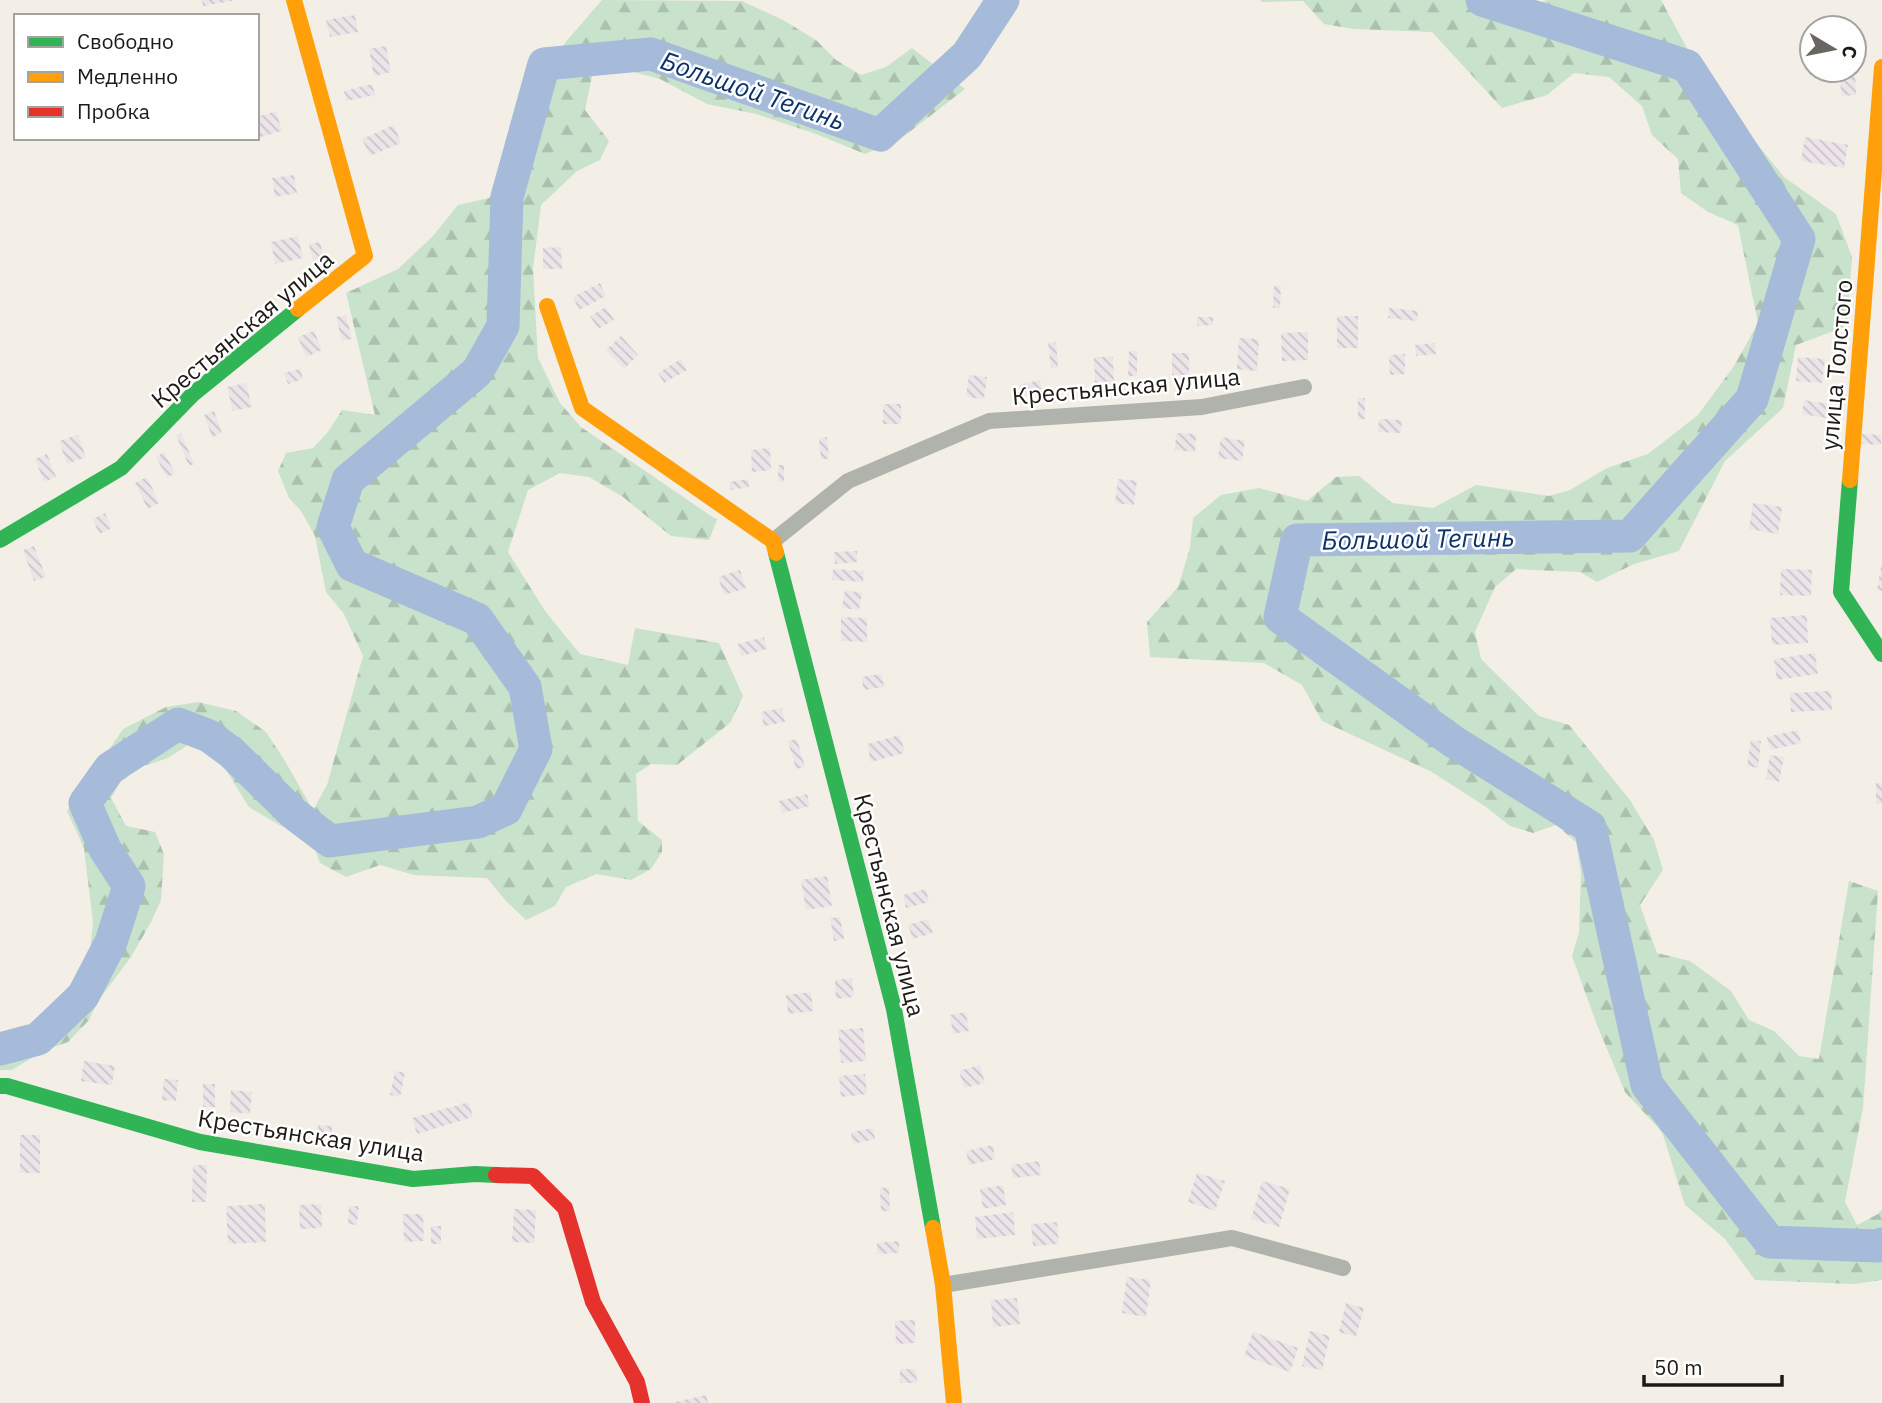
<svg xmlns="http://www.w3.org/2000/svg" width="1882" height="1403" font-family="'IBM Plex Sans',sans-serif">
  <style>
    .forest { fill: url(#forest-firs) }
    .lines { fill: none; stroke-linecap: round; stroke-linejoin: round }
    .river { stroke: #a6bad9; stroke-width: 33 }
    .building { fill: url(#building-back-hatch) }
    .street { stroke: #afb3ab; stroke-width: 16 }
    .fast { stroke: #30b455; stroke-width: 16 }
    .slow { stroke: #ff9f0a; stroke-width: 16 }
    .jam { stroke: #e5322d; stroke-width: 16 }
    .labels { text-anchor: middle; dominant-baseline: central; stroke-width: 5; stroke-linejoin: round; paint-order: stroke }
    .street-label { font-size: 24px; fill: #1e1b16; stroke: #fefefe }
    .water-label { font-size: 26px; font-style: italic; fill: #0c326a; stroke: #fefefe }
  </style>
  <defs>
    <pattern id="forest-firs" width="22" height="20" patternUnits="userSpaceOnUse" patternTransform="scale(1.75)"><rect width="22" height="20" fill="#c8e2cc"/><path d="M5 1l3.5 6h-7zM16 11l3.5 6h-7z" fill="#abc1ae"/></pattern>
    <pattern id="building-back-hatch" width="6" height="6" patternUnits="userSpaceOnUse" patternTransform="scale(1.75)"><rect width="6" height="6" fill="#ece4e9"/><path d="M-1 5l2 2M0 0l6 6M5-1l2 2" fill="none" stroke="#cac3c7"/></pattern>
  </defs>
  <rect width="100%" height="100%" fill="#f3efe6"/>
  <g class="forest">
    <polygon points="602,0 742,1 783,20 816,40 836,60 861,75 886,67 912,48 965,89 903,137 865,154 816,134 756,114 707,104 660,79 625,70 592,76 585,110 609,141 600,160 577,171 541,205 533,269 538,358 560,403 581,427 717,520 709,540 671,536 623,497 589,477 560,473 528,490 508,552 545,611 580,654 628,665 635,628 719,643 743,696 730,723 677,765 651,764 636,774 638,821 662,840 662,852 651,869 631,880 596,874 566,887 555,906 526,920 506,901 487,878 414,875 380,865 346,877 320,863 306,823 281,826 249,807 218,757 188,745 168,758 144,766 121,781 111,798 126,826 155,832 164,854 161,900 151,922 131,957 98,1001 89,1020 68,1042 43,1051 12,1070 0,1070 0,1032 43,1020 88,968 93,923 84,848 67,811 123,729 166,707 198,702 236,711 266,732 285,761 313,810 327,785 363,656 344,614 326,592 315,536 301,511 289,498 278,471 286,453 313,448 328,432 342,410 375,415 346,293 398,269 433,236 458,205 489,198 542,132 564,44"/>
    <polygon points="1261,0 1517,0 1529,6 1547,0 1661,0 1688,50 1753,139 1784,177 1836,214 1852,257 1847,326 1796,345 1783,408 1725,461 1679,551 1634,564 1597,582 1580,572 1516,569 1495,587 1475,632 1481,659 1539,716 1569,725 1630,800 1654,840 1663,870 1640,905 1657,953 1690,961 1731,991 1749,1020 1774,1031 1799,1056 1819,1059 1849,881 1878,891 1863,1108 1845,1202 1857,1225 1878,1214 1882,1209 1882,1280 1854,1284 1755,1280 1725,1239 1685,1205 1662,1132 1625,1092 1597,1025 1572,956 1579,933 1581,873 1576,842 1556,825 1533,833 1510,826 1486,807 1432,772 1322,721 1302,685 1264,663 1150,657 1147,622 1178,587 1190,548 1193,518 1221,495 1259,488 1307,501 1336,477 1359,476 1392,503 1433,508 1476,485 1549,496 1570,490 1607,468 1648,454 1698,415 1734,366 1758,323 1738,225 1708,212 1681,193 1678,159 1652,135 1642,106 1609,77 1574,73 1547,95 1502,108 1432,32 1354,29 1324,24 1303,1 1261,2"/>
  </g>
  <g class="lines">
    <g class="river">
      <polyline points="1482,0 1687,66 1799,239 1752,399 1630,536 1297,540 1280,617 1454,742 1590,827 1647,1085 1770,1242 1878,1246 1882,1244"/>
      <polyline points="0,1049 38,1039 83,996 111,942 129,886 105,849 85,803 110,768 178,724 209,736 232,753 293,813 330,841 478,822 506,809 536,749 525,687 477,619 352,565 333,527 348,480 477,372 503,326 507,197 544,64 651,54 880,135 967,55 1003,0"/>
    </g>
  </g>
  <g class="building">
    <polygon points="202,0 232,0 232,1 203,6"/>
    <polygon points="355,15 358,32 330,37 326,20"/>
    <polygon points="386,46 391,72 374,76 369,49"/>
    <polygon points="1840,70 1855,70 1856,95 1841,96"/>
    <polygon points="372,84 375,95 346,101 344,91"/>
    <polygon points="276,111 282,131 257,138 257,117"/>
    <polygon points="394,125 401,143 370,156 362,139"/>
    <polygon points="1805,137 1848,145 1844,168 1801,161"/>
    <polygon points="294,175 297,193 275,197 272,178"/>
    <polygon points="298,236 303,258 275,264 271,242"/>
    <polygon points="320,242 325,263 315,266 309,244"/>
    <polygon points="561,247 562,269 543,269 543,248"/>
    <polygon points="600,283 606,296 579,310 573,297"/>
    <polygon points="1274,286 1281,286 1280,308 1273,308"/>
    <polygon points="606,307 614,320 598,329 590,316"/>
    <polygon points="1389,308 1418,311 1417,321 1388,318"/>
    <polygon points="346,315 352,339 342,341 336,317"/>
    <rect x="1337" y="316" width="21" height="32"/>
    <polygon points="1197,317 1213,317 1213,325 1197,326"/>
    <polygon points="314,331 322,350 306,357 298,337"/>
    <polygon points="1308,332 1308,360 1282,361 1281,333"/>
    <polygon points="621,336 638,355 624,369 606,350"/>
    <polygon points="1239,338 1259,339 1257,371 1237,369"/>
    <polygon points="1056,342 1058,368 1051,368 1048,343"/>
    <polygon points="1435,343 1436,354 1416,356 1415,345"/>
    <polygon points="1129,351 1137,351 1137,376 1128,376"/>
    <rect x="1172" y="353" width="17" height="22"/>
    <polygon points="1405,354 1405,374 1390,375 1389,355"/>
    <polygon points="1094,357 1113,357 1114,384 1095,384"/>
    <polygon points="1798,357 1825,359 1822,383 1796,381"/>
    <polygon points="681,359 687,370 664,383 658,373"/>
    <polygon points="300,369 303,379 288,384 284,373"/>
    <polygon points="969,375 987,377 984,399 966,397"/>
    <polygon points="1040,380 1042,389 1022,395 1019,385"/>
    <polygon points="246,383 252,407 233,411 227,387"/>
    <rect x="1358" y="398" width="7" height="21"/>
    <polygon points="1804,400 1829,404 1827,418 1802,414"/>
    <rect x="883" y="404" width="18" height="20"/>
    <polygon points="214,411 222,433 212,437 204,415"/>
    <polygon points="1379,419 1402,420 1401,433 1378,432"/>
    <polygon points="181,433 194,464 189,466 176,435"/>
    <polygon points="1176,433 1196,434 1195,452 1175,450"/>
    <polygon points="1862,434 1881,435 1881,445 1861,444"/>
    <polygon points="78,435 86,457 67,464 59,441"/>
    <polygon points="827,437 829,459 821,459 819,438"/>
    <polygon points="1221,437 1245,441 1242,461 1218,458"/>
    <polygon points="770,448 771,470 752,472 751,450"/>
    <polygon points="164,452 175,473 167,478 156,457"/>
    <polygon points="47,454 56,477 44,482 35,459"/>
    <rect x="778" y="465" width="6" height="17"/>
    <polygon points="147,477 159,503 148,509 135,483"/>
    <polygon points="748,479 749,487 731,490 729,482"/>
    <polygon points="1118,479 1137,481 1134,505 1115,503"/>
    <polygon points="1753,503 1782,507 1778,534 1749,529"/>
    <polygon points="105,513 112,528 99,534 93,519"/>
    <polygon points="34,546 46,577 34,581 23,550"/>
    <polygon points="857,551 857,562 835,564 834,552"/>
    <polygon points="1881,567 1882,567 1882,591 1877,590"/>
    <polygon points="833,569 864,571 863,582 832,580"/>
    <polygon points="1781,569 1812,570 1811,596 1780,595"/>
    <polygon points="740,570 746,588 724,595 718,577"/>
    <polygon points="845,590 862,593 859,610 842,608"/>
    <polygon points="1807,615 1808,643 1772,645 1770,618"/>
    <polygon points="841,617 867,618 867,642 841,641"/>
    <polygon points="764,637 767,649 741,656 738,644"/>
    <polygon points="1815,653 1818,674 1777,680 1774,659"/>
    <polygon points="882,674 884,687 864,690 861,677"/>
    <polygon points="1831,691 1832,710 1791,712 1790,693"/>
    <polygon points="782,708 785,722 764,726 761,712"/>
    <polygon points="1798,730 1801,743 1770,750 1767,737"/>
    <polygon points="900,735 905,753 871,762 867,744"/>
    <polygon points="797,739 805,767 796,769 788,741"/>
    <polygon points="1751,740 1761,741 1758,768 1747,766"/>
    <polygon points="1770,755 1784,757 1779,782 1766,779"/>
    <rect x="1876" y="783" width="6" height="21"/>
    <polygon points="807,794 810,806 782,813 779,801"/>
    <polygon points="827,876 832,906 806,910 801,880"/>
    <polygon points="926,889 929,902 906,908 903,895"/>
    <polygon points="840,917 844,939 834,941 830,918"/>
    <polygon points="928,919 933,933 913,939 908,925"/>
    <polygon points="852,978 854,997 836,999 835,980"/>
    <polygon points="811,992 813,1011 788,1014 786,995"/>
    <polygon points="966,1012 969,1031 953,1034 950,1015"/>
    <polygon points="863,1028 866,1061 841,1063 838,1030"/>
    <polygon points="84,1061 115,1066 112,1085 81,1081"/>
    <polygon points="980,1065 985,1083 964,1088 959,1071"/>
    <polygon points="395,1071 405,1073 400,1097 390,1095"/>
    <polygon points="865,1074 867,1094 841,1097 839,1076"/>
    <polygon points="164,1079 178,1080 176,1101 162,1100"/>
    <rect x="203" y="1084" width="12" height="23"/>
    <polygon points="231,1090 252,1092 250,1114 230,1112"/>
    <polygon points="469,1102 473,1117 417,1134 412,1118"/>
    <polygon points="318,1125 332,1126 332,1147 318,1146"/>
    <polygon points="281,1127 297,1128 296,1141 280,1140"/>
    <polygon points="873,1128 875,1139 853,1144 851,1132"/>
    <rect x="20" y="1135" width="20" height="38"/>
    <polygon points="993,1145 995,1159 969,1165 966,1151"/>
    <polygon points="1039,1161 1041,1175 1013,1178 1011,1165"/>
    <polygon points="193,1165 207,1165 206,1202 192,1202"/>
    <polygon points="1197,1173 1225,1181 1215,1211 1188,1202"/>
    <polygon points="1262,1181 1290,1189 1279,1227 1251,1219"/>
    <polygon points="1003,1185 1006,1205 983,1209 980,1189"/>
    <polygon points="889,1187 890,1211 881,1211 880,1188"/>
    <polygon points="265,1204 266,1242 228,1244 226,1206"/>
    <polygon points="321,1204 322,1228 300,1229 299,1205"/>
    <polygon points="349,1206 359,1206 357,1225 348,1224"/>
    <polygon points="514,1209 536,1210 534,1243 512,1242"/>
    <polygon points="1013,1212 1015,1235 977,1239 975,1217"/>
    <polygon points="403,1214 423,1214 424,1241 404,1242"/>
    <polygon points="1057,1222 1059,1244 1033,1246 1031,1224"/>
    <rect x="431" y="1226" width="10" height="18"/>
    <polygon points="899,1241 899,1253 877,1254 877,1243"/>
    <polygon points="1127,1277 1151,1280 1146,1317 1122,1313"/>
    <polygon points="1017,1298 1020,1324 993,1327 991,1300"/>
    <polygon points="1346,1303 1364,1308 1356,1337 1339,1332"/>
    <polygon points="915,1320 915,1343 896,1344 895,1321"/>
    <polygon points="1310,1331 1330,1336 1322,1370 1302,1366"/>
    <polygon points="1253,1332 1298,1348 1290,1372 1244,1356"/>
    <polygon points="900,1369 916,1369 917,1383 900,1383"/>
    <polygon points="706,1395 708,1403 675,1403 675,1402"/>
  </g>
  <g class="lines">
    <g class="street">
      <polyline points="773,541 848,481 989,421 1202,407 1304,387"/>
      <polyline points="943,1285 1232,1238 1343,1268"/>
    </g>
    <g class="fast">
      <polyline points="1850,480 1841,592 1882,654"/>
      <polyline points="0,540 121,468 193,394 298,309"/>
      <polyline points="776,553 894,1009 933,1228"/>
      <polyline points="0,1086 7,1086 200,1142 413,1179 475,1174 496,1175"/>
    </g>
    <g class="slow">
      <polyline points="294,0 365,256 298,309"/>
      <polyline points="547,306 582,408 773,541 776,553"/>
      <polyline points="1850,480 1882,67"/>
      <polyline points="933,1228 943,1285 954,1403"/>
    </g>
    <polyline class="jam" points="496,1175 533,1176 565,1208 593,1302 637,1382 642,1403"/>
  </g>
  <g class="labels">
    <g class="street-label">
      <text transform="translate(242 329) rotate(-40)">Крестьянская улица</text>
      <text transform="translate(1836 365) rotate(-85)">улица Толстого</text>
      <text transform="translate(1126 386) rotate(-5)">Крестьянская улица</text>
      <text transform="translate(890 905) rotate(76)">Крестьянская улица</text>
      <text transform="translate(311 1135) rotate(9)">Крестьянская улица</text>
    </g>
    <g class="water-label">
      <text transform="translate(753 90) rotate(19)">Большой Тегинь</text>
      <text transform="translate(1418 538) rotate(-1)">Большой Тегинь</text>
    </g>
  </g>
  <rect x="14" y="14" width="245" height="126" fill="#fefefe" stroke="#a4a3a1" stroke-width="2"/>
  <rect x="28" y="37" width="35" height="10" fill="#30b455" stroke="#a4a3a1" stroke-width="2"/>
  <text x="77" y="49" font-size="21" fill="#1e1b16">Свободно</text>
  <rect x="28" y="72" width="35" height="10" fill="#ff9f0a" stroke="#a4a3a1" stroke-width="2"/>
  <text x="77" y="84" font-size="21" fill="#1e1b16">Медленно</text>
  <rect x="28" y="107" width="35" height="10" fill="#e5322d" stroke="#a4a3a1" stroke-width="2"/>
  <text x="77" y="119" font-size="21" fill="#1e1b16">Пробка</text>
  <g transform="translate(1833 49) rotate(100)"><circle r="33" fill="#fefefe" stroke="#a4a3a1" stroke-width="2"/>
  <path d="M0-5L12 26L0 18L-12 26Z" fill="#69655f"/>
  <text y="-10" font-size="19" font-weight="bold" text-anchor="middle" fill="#1e1b16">С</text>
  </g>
  <path d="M1644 1375v10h138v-10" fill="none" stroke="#1e1b16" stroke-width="3.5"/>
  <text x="1654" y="1375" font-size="21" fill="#1e1b16" stroke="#fefefe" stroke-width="5" paint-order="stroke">50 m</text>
</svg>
